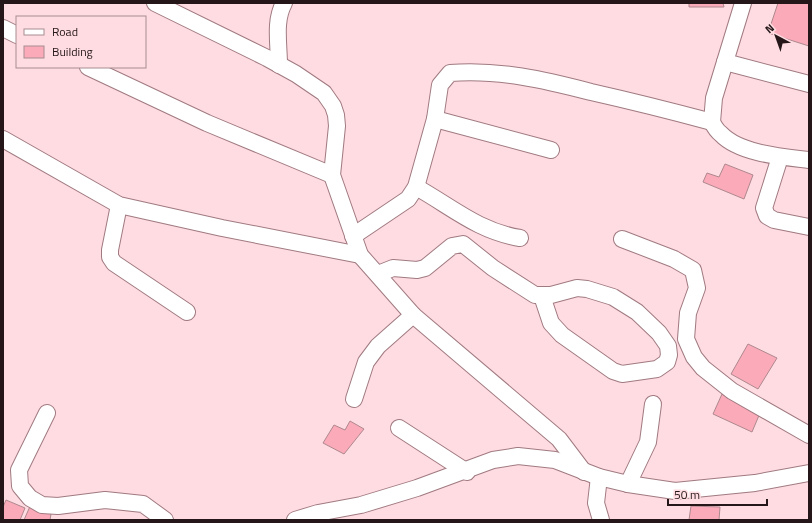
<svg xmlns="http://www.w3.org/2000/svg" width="812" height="523" font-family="'Titillium Web',sans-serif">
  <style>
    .building { fill: #faaab9; stroke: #af888e }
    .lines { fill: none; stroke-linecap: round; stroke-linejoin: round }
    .minor-casing { stroke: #a07a81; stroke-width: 18 }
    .minor { stroke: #fff; stroke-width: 16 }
  </style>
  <rect width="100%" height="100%" fill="#fedce1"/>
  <g class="building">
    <polygon points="689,3 723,3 724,7 689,7"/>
    <polygon points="778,3 809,3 809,46 768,33"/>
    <polygon points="725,164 753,175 744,199 703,182 707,173 719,177"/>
    <polygon points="748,344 777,358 758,389 731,374"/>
    <polygon points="722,394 760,413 752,432 713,414"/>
    <polygon points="350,421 364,429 344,454 323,443 334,425 345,430"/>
    <polygon points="6,500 25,508 20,520 3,520 3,507"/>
    <polygon points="31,504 51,514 50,520 24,520"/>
    <polygon points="691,506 720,507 719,520 689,520"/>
  </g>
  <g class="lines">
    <defs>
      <g id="minor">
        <polyline points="155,3 267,58 296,74 324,93 333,106 336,115 337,126 332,175 360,255 413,315 559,439 584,472"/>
        <path d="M743,3l-29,95 -2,24c2,4 5,9 9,12 19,20 63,23 88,26"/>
        <polyline points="3,28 17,35"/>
        <polyline points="725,62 809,84"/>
        <path d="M279,65c0,-21 -5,-44 5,-62"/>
        <polyline points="88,67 207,123 332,175"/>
        <polyline points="435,119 551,150"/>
        <polyline points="3,139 119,205 222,228 360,255"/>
        <polyline points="780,157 764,208 767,216 774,220 809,227"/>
        <path d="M416,187c36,20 62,44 104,51"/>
        <polyline points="119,205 110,250 110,257 114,263 187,312"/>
        <path d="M353,236l55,-37 8,-12 19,-68 5,-34 10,-12c48,-4 95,7 141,19 40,9 80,19 121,30"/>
        <polyline points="622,239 674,259 693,270 697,288 688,313 686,339 694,357 703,368 732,391 809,435"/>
        <polyline points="378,274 393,268 417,270 425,268 452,246 463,244 493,268 535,295 551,295 577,288 587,289 613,297 637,312 659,333 668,346 669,355 667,362 657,369 622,374 613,371 562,335 551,323 542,296"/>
        <polyline points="354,399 366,362 378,346 413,315"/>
        <polyline points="47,413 19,470 20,486 30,498 42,505 58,506 105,500 143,504 165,520"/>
        <polyline points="399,428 467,472"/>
        <polyline points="599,477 596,503 601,520"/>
        <polyline points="628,484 648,442 653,404"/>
        <polyline points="295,520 318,513 361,505 417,488 493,460 518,456 555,460 599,477 628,484 675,491 755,483 809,473"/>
      </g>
    </defs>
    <use href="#minor" class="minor-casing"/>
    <use href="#minor" class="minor"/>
  </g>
  <rect width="812" height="523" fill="none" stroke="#251719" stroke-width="8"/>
  <rect x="16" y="16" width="130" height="52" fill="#fedce1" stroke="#a78d91"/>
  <rect x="24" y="29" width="20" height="6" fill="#ffffff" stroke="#a78d91"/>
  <text x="52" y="36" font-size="12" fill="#251719">Road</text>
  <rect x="24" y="46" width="20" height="12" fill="#faaab9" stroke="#a78d91"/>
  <text x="52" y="56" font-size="12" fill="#251719">Building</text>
  <g transform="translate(776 36) rotate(319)" stroke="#fedce1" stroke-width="3" paint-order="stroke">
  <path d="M0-3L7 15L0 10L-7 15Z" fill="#251719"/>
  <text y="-6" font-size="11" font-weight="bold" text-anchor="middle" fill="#251719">N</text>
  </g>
  <path d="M668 499v6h99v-6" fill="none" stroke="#251719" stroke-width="2"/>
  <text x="674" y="499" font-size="12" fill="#251719" stroke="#fedce1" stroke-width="3" paint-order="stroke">50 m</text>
</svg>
